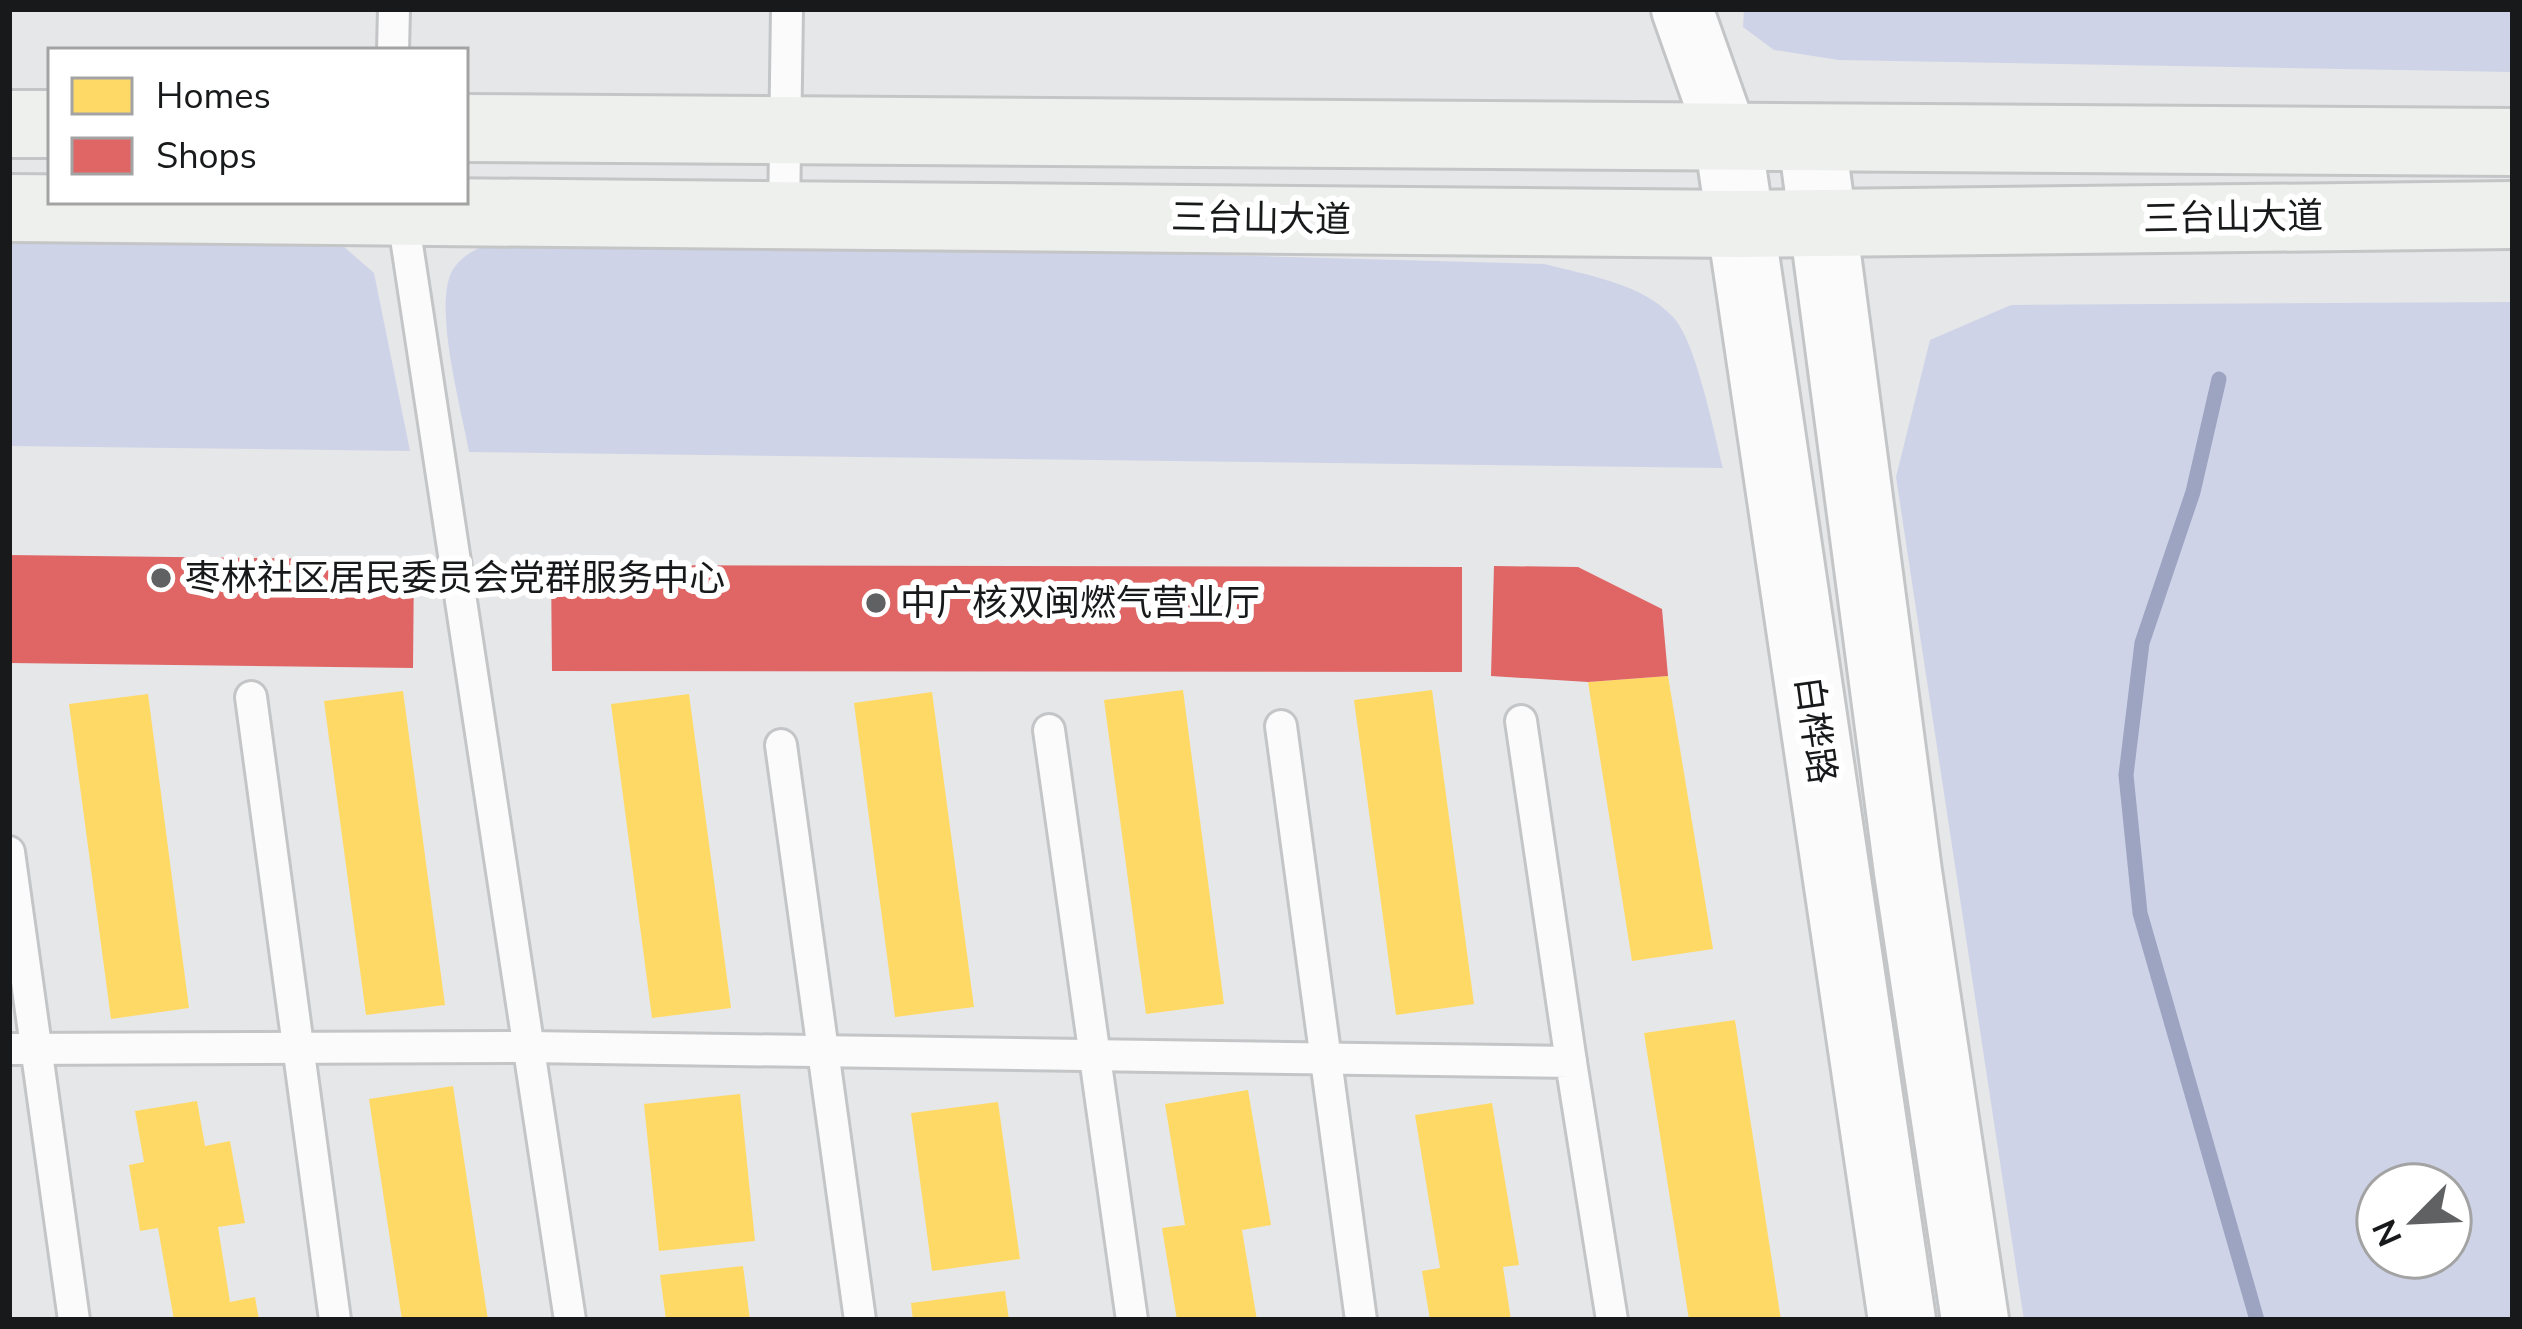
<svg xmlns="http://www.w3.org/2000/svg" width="2522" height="1329" font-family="'Nunito Sans','Noto Sans SC',sans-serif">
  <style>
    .green { fill: #ced3e7; fill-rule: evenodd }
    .homes { fill: #ffd966 }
    .shops { fill: #e06666 }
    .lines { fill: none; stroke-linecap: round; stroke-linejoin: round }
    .stream { stroke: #9da4c1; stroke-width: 15 }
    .service-casing { stroke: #c4c5c6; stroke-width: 36 }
    .minor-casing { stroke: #c4c5c6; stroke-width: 66 }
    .tertiary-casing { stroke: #c4c5c6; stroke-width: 72 }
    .secondary-casing { stroke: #c4c5c6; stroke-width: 72 }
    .service { stroke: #fbfbfc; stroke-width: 30 }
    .minor { stroke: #fbfbfc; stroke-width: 60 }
    .tertiary { stroke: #fbfbfc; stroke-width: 66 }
    .secondary { stroke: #eef0ed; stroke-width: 66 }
    .poi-dot { fill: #606162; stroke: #fff; stroke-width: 4.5 }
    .labels { text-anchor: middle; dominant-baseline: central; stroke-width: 12; stroke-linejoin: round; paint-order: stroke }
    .street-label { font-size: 36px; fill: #18191a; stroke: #fff }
    .poi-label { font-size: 36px; fill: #18191a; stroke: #fff; text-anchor: start }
  </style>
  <rect width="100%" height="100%" fill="#e6e7e9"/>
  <g class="green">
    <polygon points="1744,9 2513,9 2513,72 1839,60 1774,50 1743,27"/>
    <path d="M529,236l1015,28c42,11 98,19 129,53 23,24 41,116 50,151l-1254,-16c-7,-41 -38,-151 -15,-184 15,-22 51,-31 75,-32z"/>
    <polygon points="9,239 335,239 374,273 410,451 9,446"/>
    <path d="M2513,302v1018h-489l-128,-843 34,-137 81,-35zM2378,1185h72v72h-72z"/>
  </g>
  <g class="homes">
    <polygon points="1668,676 1713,949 1632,961 1588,682"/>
    <polygon points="1183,690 1224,1004 1146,1014 1104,700"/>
    <polygon points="1432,690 1474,1004 1396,1015 1354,700"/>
    <polygon points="403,691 445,1005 366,1015 324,701"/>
    <polygon points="932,692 974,1007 895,1017 854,703"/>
    <polygon points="148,694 189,1008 111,1019 69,704"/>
    <polygon points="689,694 731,1008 652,1018 611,704"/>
    <polygon points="1735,1020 1781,1320 1689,1320 1644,1033"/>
    <polygon points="453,1086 488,1320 402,1320 369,1099"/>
    <polygon points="1248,1090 1271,1225 1242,1230 1257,1320 1177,1320 1162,1228 1185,1225 1165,1104"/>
    <polygon points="740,1094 755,1241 659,1251 644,1104"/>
    <polygon points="197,1101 205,1146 230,1141 245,1223 218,1227 230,1302 255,1297 259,1320 174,1320 158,1228 140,1231 129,1165 144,1162 135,1111"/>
    <polygon points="998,1102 1020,1259 932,1271 911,1113"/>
    <polygon points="1492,1103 1519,1265 1503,1267 1511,1320 1430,1320 1422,1271 1440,1268 1415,1115"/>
    <polygon points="743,1266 750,1320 666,1320 660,1275"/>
    <polygon points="1005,1291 1009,1320 913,1320 911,1303"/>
  </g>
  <g class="shops">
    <polygon points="9,555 414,560 413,668 9,663"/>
    <polygon points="551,565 1462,567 1462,672 552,671"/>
    <polygon points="1494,566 1578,567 1662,609 1668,676 1588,682 1491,676"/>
  </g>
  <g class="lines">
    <polyline class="stream" points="2219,379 2193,492 2142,643 2126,775 2140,913 2257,1320"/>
    <defs>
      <g id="service">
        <polyline points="393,51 394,9"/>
        <polyline points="401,205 570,1320"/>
        <polyline points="784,215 787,9"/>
        <polyline points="251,697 335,1320"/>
        <polyline points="1521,721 1571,1062"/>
        <polyline points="1281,726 1361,1320"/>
        <polyline points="1049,730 1132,1320"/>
        <polyline points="781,745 860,1320"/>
        <polyline points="9,852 74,1320"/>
        <polyline points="9,1049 528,1047 1571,1062 1612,1320"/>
      </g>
      <polyline id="minor" points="1682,9 1728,139"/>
      <g id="tertiary">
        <polyline points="1728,139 1902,1320"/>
        <polyline points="1812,140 1908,872 1975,1320"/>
      </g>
      <g id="secondary">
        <polyline points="9,124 51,124"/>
        <polyline points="465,128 2513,142"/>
        <polyline points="9,208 1740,224 2513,215"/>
      </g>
    </defs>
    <use href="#service" class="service-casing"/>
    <use href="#minor" class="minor-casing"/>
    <use href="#tertiary" class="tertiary-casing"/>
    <use href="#secondary" class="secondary-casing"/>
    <use href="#service" class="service"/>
    <use href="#minor" class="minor"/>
    <use href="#tertiary" class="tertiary"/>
    <use href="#secondary" class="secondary"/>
  </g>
  <g class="poi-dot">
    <circle cx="161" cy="578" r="12"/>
    <circle cx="876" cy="603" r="12"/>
  </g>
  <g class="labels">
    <g class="street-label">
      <text transform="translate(2233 218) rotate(-1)">三台山大道</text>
      <text transform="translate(1261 219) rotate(1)">三台山大道</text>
      <text transform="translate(1815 730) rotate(82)">白桦路</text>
    </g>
    <g class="poi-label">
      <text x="185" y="578">枣林社区居民委员会党群服务中心</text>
      <text x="900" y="603">中广核双闽燃气营业厅</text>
    </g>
  </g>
  <rect width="2522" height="1329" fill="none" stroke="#18191a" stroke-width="24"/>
  <rect x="48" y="48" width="420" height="156" fill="#ffffff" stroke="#a3a3a3" stroke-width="3"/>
  <rect x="72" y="78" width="60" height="36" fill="#ffd966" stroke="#a3a3a3" stroke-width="3"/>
  <text x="156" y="108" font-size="36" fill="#18191a">Homes</text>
  <rect x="72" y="138" width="60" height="36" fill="#e06666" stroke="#a3a3a3" stroke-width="3"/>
  <text x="156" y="168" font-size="36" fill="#18191a">Shops</text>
  <g transform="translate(2414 1221) rotate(246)"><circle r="57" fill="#ffffff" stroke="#a3a3a3" stroke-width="3"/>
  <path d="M0-9L21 45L0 30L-21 45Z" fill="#606162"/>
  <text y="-18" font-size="33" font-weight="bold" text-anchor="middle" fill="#18191a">N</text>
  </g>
</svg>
